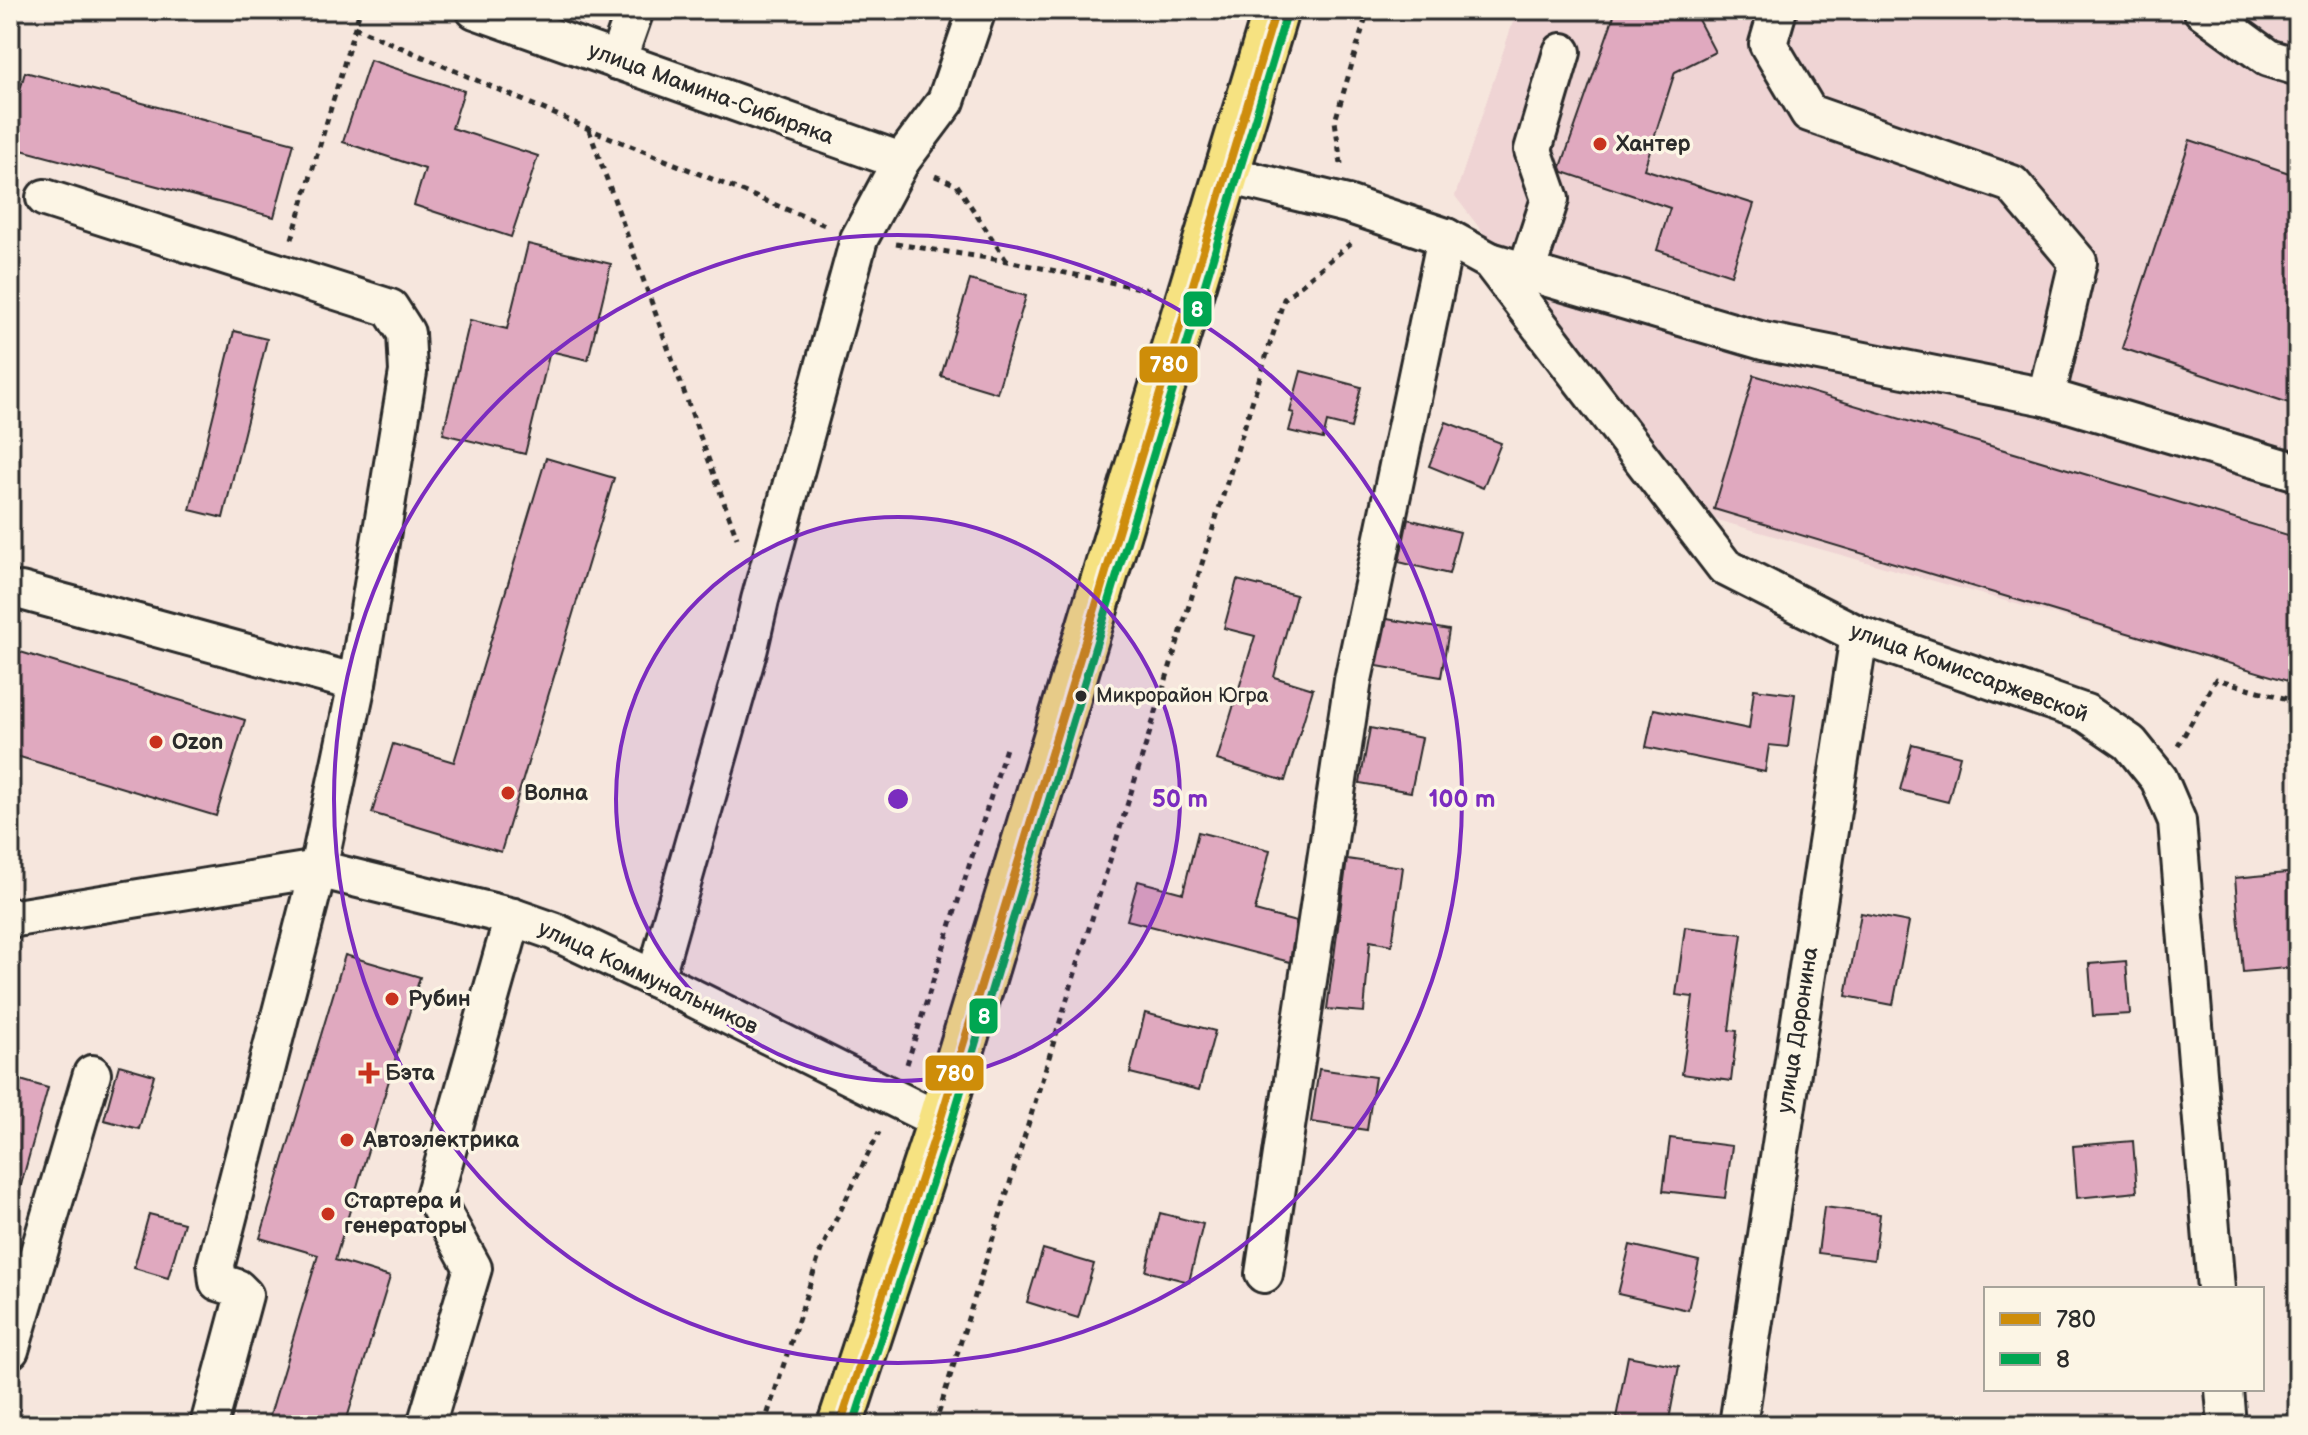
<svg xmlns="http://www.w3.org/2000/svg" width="2308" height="1435" font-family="'Balsamiq Sans',sans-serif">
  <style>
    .built { fill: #efd4d4 }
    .building { fill: #e0a9bf; stroke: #2b2b2b; stroke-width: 2 }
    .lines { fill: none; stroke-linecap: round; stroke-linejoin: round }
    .minor-casing { stroke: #2b2b2b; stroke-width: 42 }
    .major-casing { stroke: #2b2b2b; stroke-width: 50 }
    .path { stroke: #2b2b2b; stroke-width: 5; stroke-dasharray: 6 6; stroke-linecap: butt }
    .minor { stroke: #fcf5e5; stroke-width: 36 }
    .major { stroke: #f6e281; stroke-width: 44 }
    .bus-1-casing { stroke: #fcf5e5; stroke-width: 14 }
    .bus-2-casing { stroke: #fcf5e5; stroke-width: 14 }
    .bus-1 { stroke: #ce8d09; stroke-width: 8 }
    .bus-2 { stroke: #00a651; stroke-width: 8 }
    .ring { fill: none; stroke: #7b2cbf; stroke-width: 4 }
    .poi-dot { fill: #c8321e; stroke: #fcf5e5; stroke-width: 3 }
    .bus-dot { fill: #2b2b2b; stroke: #fcf5e5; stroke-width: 3 }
    .labels { text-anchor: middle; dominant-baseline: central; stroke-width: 7; stroke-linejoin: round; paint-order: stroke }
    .bus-label { font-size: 20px; fill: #2b2b2b; stroke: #fcf5e5; text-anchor: start }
    .street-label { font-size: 22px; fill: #2b2b2b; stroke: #fcf5e5 }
    .poi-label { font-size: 22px; font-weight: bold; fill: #2b2b2b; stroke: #fcf5e5; text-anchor: start }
    .centre { fill: #7b2cbf; stroke: #fcf5e5; stroke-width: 4 }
    .ring-label { font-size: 24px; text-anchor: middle; font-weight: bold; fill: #7b2cbf; stroke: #fcf5e5; stroke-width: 7; stroke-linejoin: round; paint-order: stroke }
    .line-badge { stroke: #fcf5e5; stroke-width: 3 }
    .badge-label { font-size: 22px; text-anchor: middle; font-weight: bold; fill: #fff }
  </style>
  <rect width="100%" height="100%" fill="#f6e6dd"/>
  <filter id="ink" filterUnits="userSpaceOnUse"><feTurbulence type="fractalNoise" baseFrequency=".0125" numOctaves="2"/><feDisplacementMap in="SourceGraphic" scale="16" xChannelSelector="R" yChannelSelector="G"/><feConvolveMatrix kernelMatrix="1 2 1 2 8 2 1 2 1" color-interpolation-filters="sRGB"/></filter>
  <g filter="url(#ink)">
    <polygon class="built" points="1517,10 2298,10 2298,683 1699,515 1455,196"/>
    <g class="building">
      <polygon points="1616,10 1693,10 1715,52 1675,72 1644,169 1754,204 1731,275 1657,250 1670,208 1563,172 1561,167"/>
      <polygon points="370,60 464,91 452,128 538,156 511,237 414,205 425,169 343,142"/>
      <polygon points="25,72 294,143 274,217 10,147 10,127"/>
      <polygon points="2190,140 2298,176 2298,406 2122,348"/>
      <polygon points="528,244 611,264 588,360 550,351 525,454 443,434 470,320 507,329"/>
      <polygon points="970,280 1026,296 997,393 941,376"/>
      <polygon points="234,331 267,339 223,518 190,510"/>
      <polygon points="1301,371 1361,387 1351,428 1327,422 1323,439 1289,431 1294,413 1290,412"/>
      <polygon points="1754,375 2298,538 2298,684 1714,509"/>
      <polygon points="1446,422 1501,443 1483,488 1429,466"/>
      <polygon points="546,458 614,478 501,852 372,813 393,744 454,762"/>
      <polygon points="1408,519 1460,532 1449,574 1399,562"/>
      <polygon points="1237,580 1296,595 1274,677 1313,689 1285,781 1217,760 1255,636 1224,628"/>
      <polygon points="1387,619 1449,630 1441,677 1377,666"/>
      <polygon points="17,651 245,720 216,816 10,754 10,672"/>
      <polygon points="1754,689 1795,694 1788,747 1769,745 1765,772 1646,747 1654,709 1749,729"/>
      <polygon points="1370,728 1422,738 1411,792 1360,783"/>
      <polygon points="1912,744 1960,756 1948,802 1900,790"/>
      <polygon points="1198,832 1270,850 1255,911 1296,922 1290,962 1127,920 1138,881 1183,893"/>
      <polygon points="1347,859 1403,867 1392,945 1370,941 1364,1012 1327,1009"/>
      <polygon points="2298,872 2298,967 2243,972 2235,878"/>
      <polygon points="1861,913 1909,922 1893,1005 1846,996"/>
      <polygon points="1685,927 1742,934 1729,1030 1737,1031 1731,1081 1682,1074 1693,997 1676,995"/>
      <polygon points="345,955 420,977 335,1260 390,1277 345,1425 267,1425 318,1255 260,1238"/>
      <polygon points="2126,961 2130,1014 2093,1016 2089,964"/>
      <polygon points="1145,1013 1215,1031 1199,1090 1130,1073"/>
      <polygon points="119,1065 154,1075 139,1129 104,1120"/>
      <polygon points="1319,1069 1375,1077 1367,1130 1311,1122"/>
      <polygon points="10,1077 48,1088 19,1192 10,1190"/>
      <polygon points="1670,1138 1732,1146 1725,1198 1663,1191"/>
      <polygon points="2133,1141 2137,1192 2077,1198 2073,1146"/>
      <polygon points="1824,1207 1880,1214 1874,1260 1818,1253"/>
      <polygon points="1160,1213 1203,1224 1189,1282 1146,1271"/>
      <polygon points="149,1214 184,1223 168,1278 134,1268"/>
      <polygon points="1630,1245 1699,1261 1688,1310 1618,1294"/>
      <polygon points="1043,1249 1094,1264 1078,1318 1027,1302"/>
      <polygon points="1628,1356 1679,1366 1668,1425 1652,1425 1616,1418"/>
    </g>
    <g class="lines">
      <defs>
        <g id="minor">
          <polyline points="475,10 901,161"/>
          <polyline points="2202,10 2268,58 2298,67"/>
          <polyline points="617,61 635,10"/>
          <polyline points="1228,175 1347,204 1446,237 1490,261 1725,567 1859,635 2086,713 2130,743 2159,779 2177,821 2216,1289"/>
          <polyline points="45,198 390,308 406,333 408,372 357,683 318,869 216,1264 218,1282 237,1288 244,1295 209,1425"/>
          <polyline points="1490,261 1763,341 2046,397 2078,262 2012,184 1809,113 1768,44 1778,10"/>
          <polyline points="1526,272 1550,199 1533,150 1562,52"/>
          <polyline points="2046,397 2298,472"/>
          <polyline points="21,591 357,683"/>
          <polyline points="10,916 16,918 318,869 513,917 553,931 655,979 940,1121"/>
          <polyline points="655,979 749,648 760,600 859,239 901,161 946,101 977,10"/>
          <polyline points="1264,1274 1353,680 1446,237"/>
          <polyline points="10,1350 92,1074"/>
          <polyline points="2224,1389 2227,1425"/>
          <polyline points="426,1425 473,1268 434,1197 513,917"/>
          <polyline points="1738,1425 1859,635"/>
        </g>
        <polyline id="major" points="840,1425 940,1121 1276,10"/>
      </defs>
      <use href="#minor" class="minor-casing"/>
      <use href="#major" class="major-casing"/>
      <g class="path">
        <polyline points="354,27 589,129 825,225"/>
        <polyline points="589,130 737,538"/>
        <polyline points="1341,164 1335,121 1368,10"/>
        <polyline points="935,176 957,185 1006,260"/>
        <polyline points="292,239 360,10"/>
        <polyline points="896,244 1007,261 1149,290"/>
        <polyline points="2178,746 2216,679 2298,702"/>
        <polyline points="907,1064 1007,745"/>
        <polyline points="764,1425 821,1250 879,1132"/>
        <polyline points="935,1425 1284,299 1351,243"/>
      </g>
      <use href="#minor" class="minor"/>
      <use href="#major" class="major"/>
      <defs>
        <polyline id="bus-1" points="840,1425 940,1121 1276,10"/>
        <polyline id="bus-2" points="853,1425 951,1124 1287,13"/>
      </defs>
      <use href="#bus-1" class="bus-1-casing"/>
      <use href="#bus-2" class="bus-2-casing"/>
      <use href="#bus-1" class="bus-1"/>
      <use href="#bus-2" class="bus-2"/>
    </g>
  </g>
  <circle cx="898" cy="799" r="282" fill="#7b2cbf" fill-opacity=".12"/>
  <g class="ring">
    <circle cx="898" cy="799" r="282"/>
    <circle cx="898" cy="799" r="564"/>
  </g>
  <g class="poi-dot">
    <circle cx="1600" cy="144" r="8"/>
    <circle cx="156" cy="742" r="8"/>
    <circle cx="508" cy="793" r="8"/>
    <circle cx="392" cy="999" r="8"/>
    <path d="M365 1061h8v8h8v8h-8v8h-8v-8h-8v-8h8z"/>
    <circle cx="347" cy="1140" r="8"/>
    <circle cx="328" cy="1214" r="8"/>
  </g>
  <circle class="bus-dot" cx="1081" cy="696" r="7"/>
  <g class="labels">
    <g class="bus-label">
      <text x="1096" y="696">Микрорайон Югра</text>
    </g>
    <g class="street-label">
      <text transform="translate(711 94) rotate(20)">улица Мамина-Сибиряка</text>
      <text transform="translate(1969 673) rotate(20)">улица Комиссаржевской</text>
      <text transform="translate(648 978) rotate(25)">улица Коммунальников</text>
      <text transform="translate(1798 1030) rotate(-81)">улица Доронина</text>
    </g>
    <g class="poi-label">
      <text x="1616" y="144">Хантер</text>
      <text x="172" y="742">Ozon</text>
      <text x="524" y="793">Волна</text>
      <text x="408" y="999">Рубин</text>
      <text x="385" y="1073">Бэта</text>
      <text x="363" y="1140">Автоэлектрика</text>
      <text x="344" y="1201">Стартера и<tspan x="344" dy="25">генераторы</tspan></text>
    </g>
  </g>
  <circle cx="898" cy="799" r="12" class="centre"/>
  <g class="ring-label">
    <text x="1180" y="807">50 m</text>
    <text x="1462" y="807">100 m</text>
  </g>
  <g class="line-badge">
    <rect x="1182" y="290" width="31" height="38" rx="8" fill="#00a651"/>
    <rect x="1138" y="345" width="61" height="39" rx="8" fill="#ce8d09"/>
    <rect x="968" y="997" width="31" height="38" rx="8" fill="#00a651"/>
    <rect x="924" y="1054" width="61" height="38" rx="8" fill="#ce8d09"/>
  </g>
  <g class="badge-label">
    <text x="1197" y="317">8</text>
    <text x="1169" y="372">780</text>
    <text x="984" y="1024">8</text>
    <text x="955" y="1081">780</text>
  </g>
  <rect width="2308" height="1435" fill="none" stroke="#fcf5e5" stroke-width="40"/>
  <rect x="20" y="20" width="2268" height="1395" fill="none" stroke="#2b2b2b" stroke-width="3" filter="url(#ink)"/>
  <rect x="1984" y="1287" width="280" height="104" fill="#fcf5e5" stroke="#a8a49b" stroke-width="2"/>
  <rect x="2000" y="1313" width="40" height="12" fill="#ce8d09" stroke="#a8a49b" stroke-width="2"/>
  <text x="2056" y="1327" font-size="24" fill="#2b2b2b">780</text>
  <rect x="2000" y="1353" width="40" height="12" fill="#00a651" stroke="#a8a49b" stroke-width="2"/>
  <text x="2056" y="1367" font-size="24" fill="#2b2b2b">8</text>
</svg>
